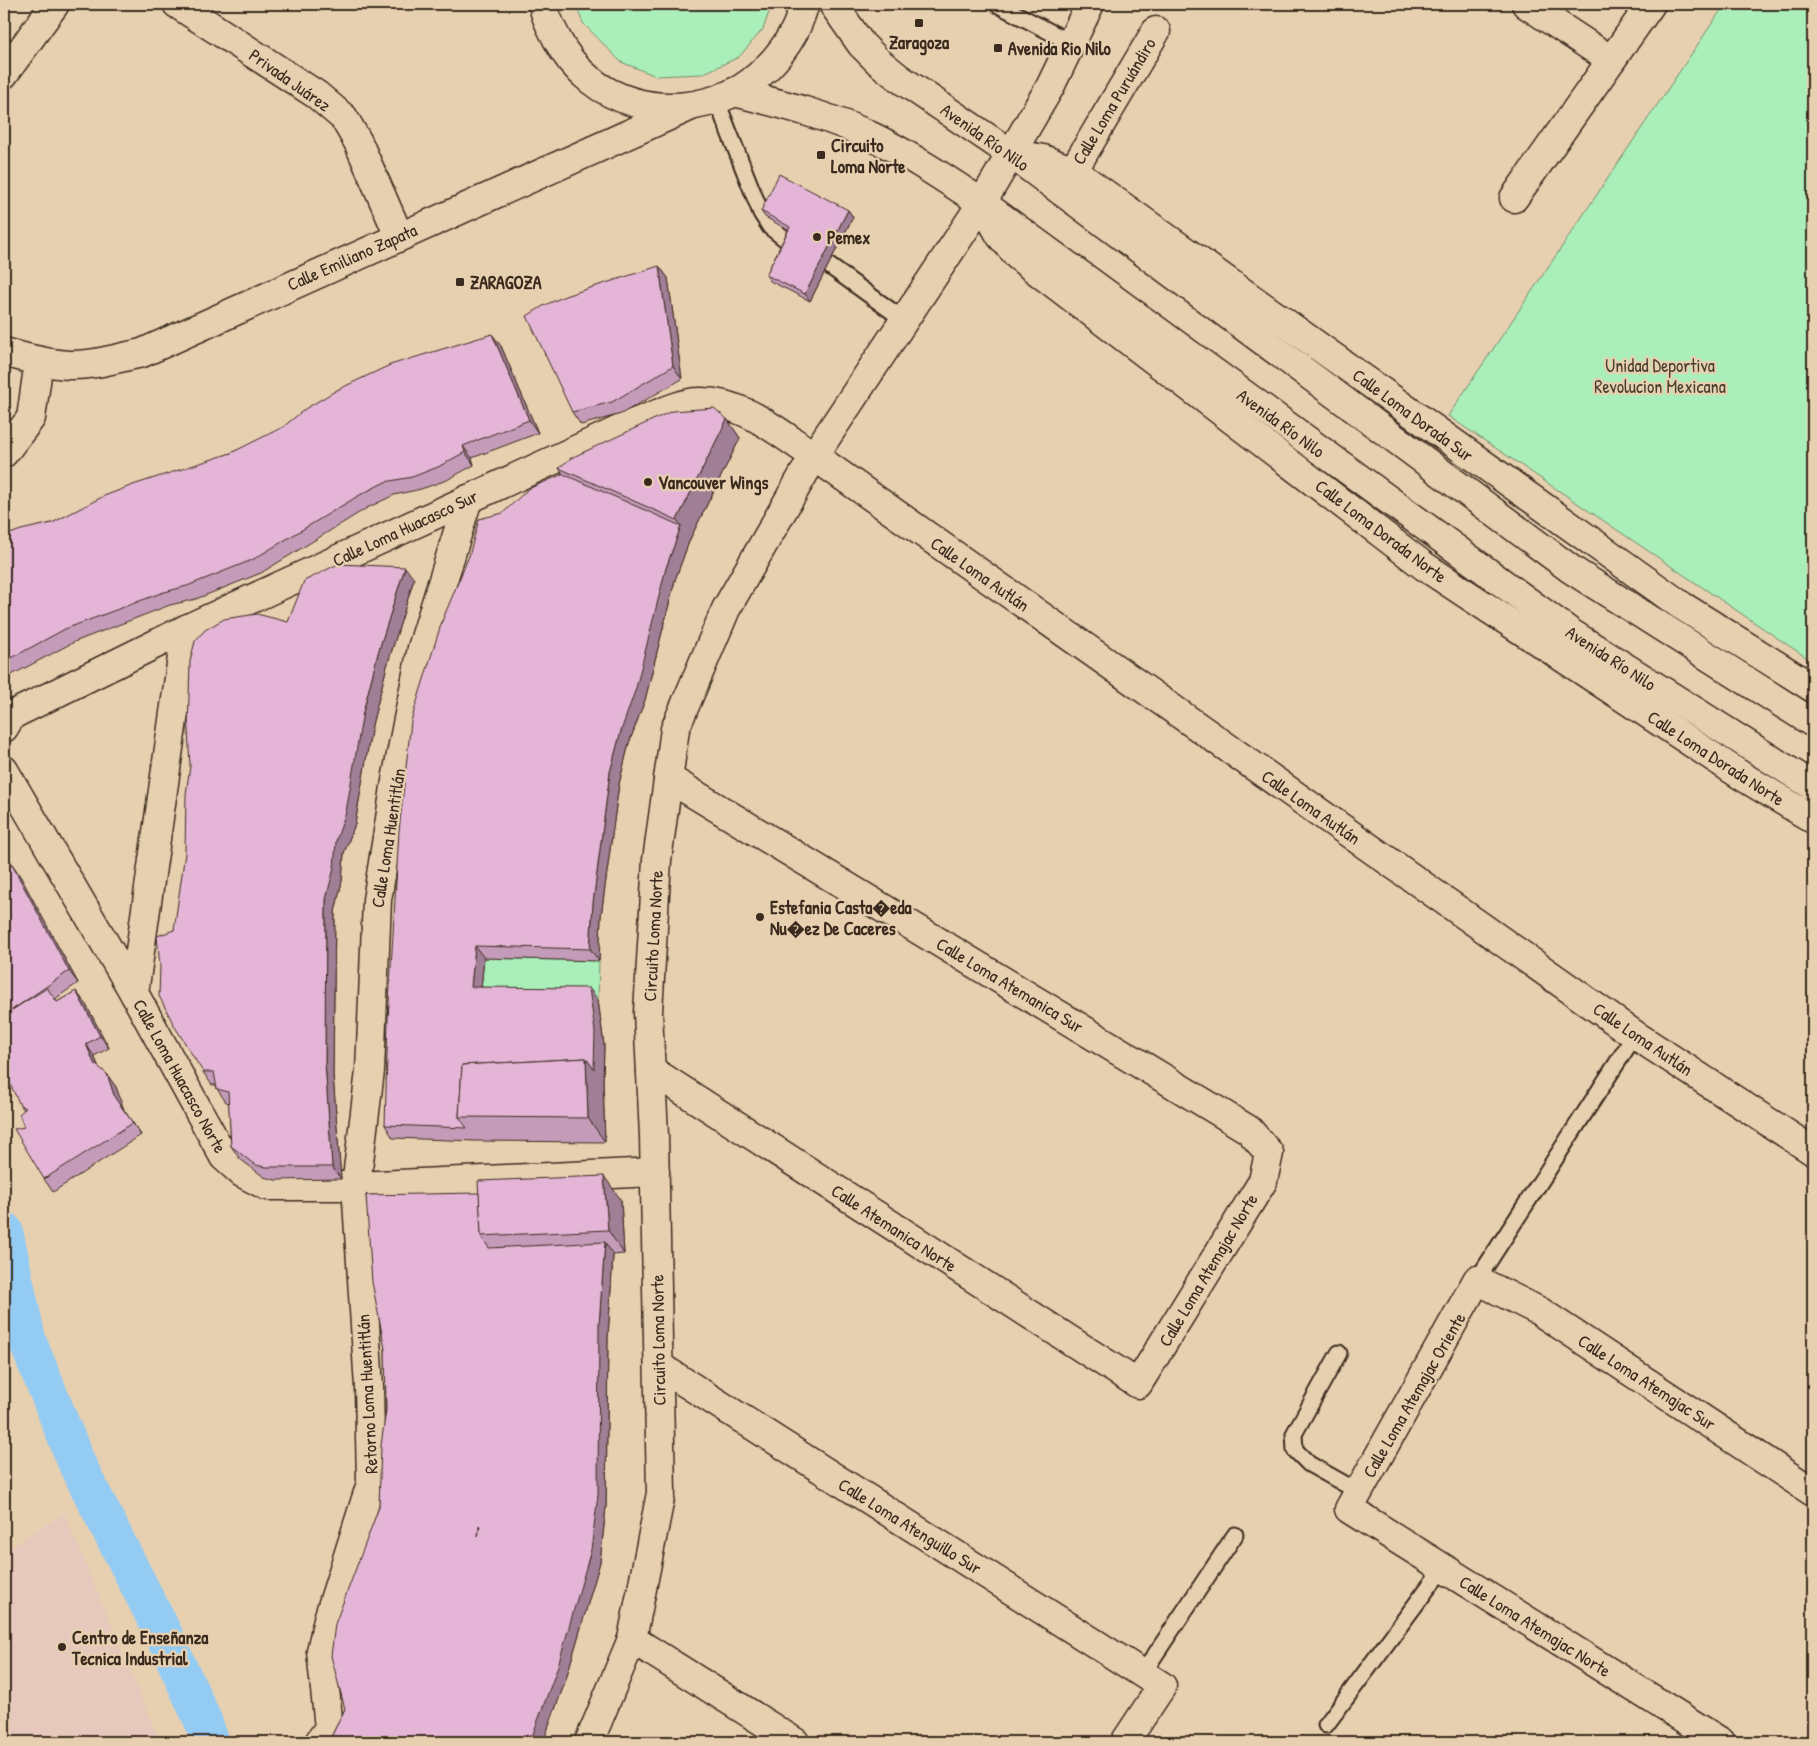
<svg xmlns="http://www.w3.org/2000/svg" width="1817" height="1746" font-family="'Patrick Hand',sans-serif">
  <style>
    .built { fill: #e6c8bc }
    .green { fill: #aaeeb9; stroke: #728c6c }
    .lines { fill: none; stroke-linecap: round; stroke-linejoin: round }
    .canal { stroke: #94cbf3; stroke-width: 38 }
    .lane-casing { stroke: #3b2a1e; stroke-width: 19 }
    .street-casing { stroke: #3b2a1e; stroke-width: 31 }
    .secondary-casing { stroke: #3b2a1e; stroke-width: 31 }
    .lane { stroke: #e7d0b0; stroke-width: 15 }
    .street { stroke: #e7d0b0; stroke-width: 28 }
    .secondary { stroke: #e7d0b0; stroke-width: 28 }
    .wall { fill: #c49cb9; stroke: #3b2a1e }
    .shaded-wall { fill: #a07f96; stroke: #3b2a1e }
    .building { fill: #e4b5d7; stroke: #3b2a1e; fill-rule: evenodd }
    .poi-dot { fill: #3b2a1e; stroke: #e7d0b0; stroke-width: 2 }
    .labels { text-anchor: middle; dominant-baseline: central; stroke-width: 4.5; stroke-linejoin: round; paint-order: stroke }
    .poi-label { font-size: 18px; font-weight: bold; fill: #3b2a1e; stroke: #e7d0b0; text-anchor: start }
    .street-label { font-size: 18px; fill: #3b2a1e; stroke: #e7d0b0 }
    .park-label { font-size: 18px; fill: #463e2e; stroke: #e7d0b0 }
  </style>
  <rect width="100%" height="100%" fill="#e7d0b0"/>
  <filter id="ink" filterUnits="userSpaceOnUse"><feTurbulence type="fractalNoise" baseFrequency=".02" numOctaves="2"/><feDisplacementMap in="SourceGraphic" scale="10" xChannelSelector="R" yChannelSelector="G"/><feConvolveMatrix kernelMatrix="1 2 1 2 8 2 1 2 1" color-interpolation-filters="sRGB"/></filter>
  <g filter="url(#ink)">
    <polygon class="built" points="64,1513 160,1742 4,1742 4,1552"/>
    <g class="green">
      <polygon points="575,4 772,4 763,29 739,57 702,74 656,76 621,62 583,23"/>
      <polygon points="1725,4 1813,4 1813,662 1448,416"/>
      <polygon points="483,958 599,961 598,1000 480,1000"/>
    </g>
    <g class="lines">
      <polyline class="canal" points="4,1231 27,1340 77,1464 162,1631 204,1723 210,1742"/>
      <defs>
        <g id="lane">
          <polyline points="997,4 1071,43"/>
          <polyline points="716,99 761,213 770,227 789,242"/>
          <polyline points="828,265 904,320"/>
          <polyline points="1477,1280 1635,1035"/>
          <polyline points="1339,1353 1294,1434 1295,1450 1309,1464 1359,1492"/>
          <polyline points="1143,1673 1235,1535"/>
          <polyline points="1326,1725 1442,1569"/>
        </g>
        <g id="street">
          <polyline points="177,4 317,95 344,118 358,142 399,236"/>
          <polyline points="1526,4 1611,60"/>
          <polyline points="4,74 55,4"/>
          <polyline points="1010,153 1043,159 1073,171 1682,606 1813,688"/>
          <polyline points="1073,171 1156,31"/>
          <polyline points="1514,198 1651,4"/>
          <polyline points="982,203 1000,235 1019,257 1424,566 1742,776 1813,819"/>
          <path d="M4,352c21,6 43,12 65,13 24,1 49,-7 73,-12l549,-247"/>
          <polyline points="4,453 31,418 39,361"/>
          <path d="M4,728l8,-13 174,-86 446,-205c17,-6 50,-22 66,-22 44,-2 81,31 116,54l821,579 178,116"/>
          <polyline points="4,770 134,993 224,1157 242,1173 267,1186 356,1186 655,1172"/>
          <polyline points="134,993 186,629"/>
          <polyline points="651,1070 1138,1384 1263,1181 1269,1153 1249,1130 668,778"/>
          <polyline points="659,1366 1162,1686 1125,1742"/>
          <polyline points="632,1639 795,1742"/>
          <polyline points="319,1742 329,1728 321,1651 328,1619 371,1483 369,1387 356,1186 370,1071 377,900 397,775 422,648 468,499"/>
          <polyline points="1721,1742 1349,1509 1477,1280 1539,1311 1813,1492"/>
        </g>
        <g id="secondary">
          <path d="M543,4c2,13 8,23 14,35 34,66 111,84 176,54 23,-11 47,-36 59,-58 6,-9 9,-21 13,-31"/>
          <polyline points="833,4 861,44 879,62 899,78 1010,153 1572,570 1813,723"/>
          <path d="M734,92c48,12 96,24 141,46 38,19 72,42 107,65l589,430 242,153"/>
          <polyline points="589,1742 632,1639 661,1493 654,1136 648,1012 657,860 675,729 726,609 814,456 982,203 1050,87 1090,4"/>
        </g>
      </defs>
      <use href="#lane" class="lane-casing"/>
      <use href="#street" class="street-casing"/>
      <use href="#secondary" class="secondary-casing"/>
      <use href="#lane" class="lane"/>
      <use href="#street" class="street"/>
      <use href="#secondary" class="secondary"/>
    </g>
    <g class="wall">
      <polygon points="848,210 853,217 810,301 770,281 766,275 788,230 765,217 761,211"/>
      <polygon points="659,266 668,278 682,379 621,414 581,425 572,412"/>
      <polygon points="501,346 538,433 472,458 474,465 447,480 421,489 394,495 367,508 261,573 196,599 170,605 74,642 4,679 4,536 52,523 231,453"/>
      <polygon points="727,419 740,438 690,539 675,580 645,700 629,743 619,784 601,916 599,961 484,958 481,987 598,1000 604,1045 603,1082 605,1142 476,1141 393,1138 385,1125 503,513 563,474 559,468"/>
      <polygon points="414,579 387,666 372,725 355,824 344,853 342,881 335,912 333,1075 341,1179 275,1180 264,1177 240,1159 231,1146 229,1103 226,1102 217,1089 216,1085 212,1085 203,1072 174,930 288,622"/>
      <polygon points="10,860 12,865 20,876 78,983 55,999 57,1002 76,991 85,1003 109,1048 94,1056 99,1067 116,1087 124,1110 141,1135 53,1192 44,1179 24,1127 24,1110 20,1105"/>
      <polygon points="366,1195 621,1200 624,1254 613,1255 608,1338 606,1507 600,1562 565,1682 543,1742 324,1742 330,1739 345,1709 379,1507 386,1410 385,1349"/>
    </g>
    <g class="shaded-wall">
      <polygon points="848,210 853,217 810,301 805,294"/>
      <polygon points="659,266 668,278 682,379 673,366"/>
      <polygon points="492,334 501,346 538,433 529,420"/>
      <polygon points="727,419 740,438 690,539 675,580 645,700 629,743 619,784 601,916 599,961 590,949 593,903 610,772 621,731 666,568 681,526 677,520"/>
      <polygon points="463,446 472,458 474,465 465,452"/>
      <polygon points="405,567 414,579 387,666 372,725 355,824 344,853 342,881 335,912 333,1075 341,1179 332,1167 325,1062 326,899 336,841 363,712 378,653"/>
      <polygon points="4,851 20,876 78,983 69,971 8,865 4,854"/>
      <polygon points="475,946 484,958 480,1000 471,987"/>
      <polygon points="589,988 598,1000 604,1045 603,1082 605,1142 588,1118 586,1058"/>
      <polygon points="76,991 85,1003 109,1048 100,1036"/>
      <polygon points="86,1044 94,1056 102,1075 94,1063"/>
      <polygon points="107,1074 116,1087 124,1110 141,1135 115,1098"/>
      <polygon points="604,1176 621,1200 624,1254 608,1230"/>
      <polygon points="605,1242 613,1255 608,1338 606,1507 600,1562 565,1682 543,1742 530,1742 599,1325"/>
    </g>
    <g class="building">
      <polygon points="779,174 848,210 805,294 766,275 790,227 761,211"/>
      <polygon points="659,266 673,366 612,402 572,412 527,316 543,306 565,296"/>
      <polygon points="492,334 529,420 463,446 465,452 438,467 412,477 385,482 358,496 252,560 187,586 161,593 65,629 4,662 4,536 21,530 52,523 104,496 133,485 231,453 283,427 305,409 337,390 390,365"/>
      <polygon points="714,408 727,419 677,520 559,468 571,458 672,411"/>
      <polygon points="563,474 681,526 666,568 636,688 621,731 610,772 593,903 590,949 475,946 471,987 589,988 595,1032 594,1069 586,1058 462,1065 459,1117 467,1128 385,1125 388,1019 399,831 411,721 442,621 469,556 479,519 503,513 528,489"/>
      <polygon points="338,564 405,567 378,653 363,712 346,812 336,841 334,868 326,899 325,1062 332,1167 266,1167 255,1165 231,1146 228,1092 217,1089 214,1072 203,1072 175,1027 159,996 160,966 157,936 174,930 185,853 186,794 190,766 188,730 190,661 195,641 205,630 224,619 257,614 288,622 304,581"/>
      <polygon points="4,854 8,865 11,863 69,971 12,1010 47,988 57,1002 76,991 100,1036 86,1044 94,1063 107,1074 115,1098 133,1123 44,1179 14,1129 24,1127 19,1114 26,1108 20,1105 4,1071"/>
      <polygon points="586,1058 588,1118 459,1117 462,1065"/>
      <polygon points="604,1176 608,1230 481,1236 478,1181"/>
      <path d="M479,1193l2,43 8,12 116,-6 -6,83 -1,170 -7,55 -34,119 -27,73h-206l6,-3 15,-30 -14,-53 4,-32 44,-117 2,-62 5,-35 -1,-61 -13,-67 -6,-87zM479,1525l1,1 -2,11z"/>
    </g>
  </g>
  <g class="poi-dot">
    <rect x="914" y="18" width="10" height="10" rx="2.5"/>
    <rect x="993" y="43" width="10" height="10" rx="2.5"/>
    <rect x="816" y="150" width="10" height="10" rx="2.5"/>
    <circle cx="817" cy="237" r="5"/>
    <rect x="455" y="277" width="10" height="10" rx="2.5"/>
    <circle cx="648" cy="482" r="5"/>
    <circle cx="760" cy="917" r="5"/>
    <circle cx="62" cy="1647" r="5"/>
  </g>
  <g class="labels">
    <g class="poi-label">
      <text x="919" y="42" text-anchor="middle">Zaragoza</text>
      <text x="1008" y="48">Avenida Rio Nilo</text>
      <text x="831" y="145">Circuito<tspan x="831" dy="21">Loma Norte</tspan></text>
      <text x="827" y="237">Pemex</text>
      <text x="470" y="282">ZARAGOZA</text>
      <text x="658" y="482">Vancouver Wings</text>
      <text x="770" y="907">Estefania Casta�eda<tspan x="770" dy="21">Nu�ez De Caceres</tspan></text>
      <text x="72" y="1637">Centro de Enseñanza<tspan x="72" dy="21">Tecnica Industrial</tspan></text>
    </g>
    <g class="street-label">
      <text transform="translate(290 80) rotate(35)">Privada Juárez</text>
      <text transform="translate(1114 101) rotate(-59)">Calle Loma Puruándiro</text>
      <text transform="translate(985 137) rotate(35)">Avenida Río Nilo</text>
      <text transform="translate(352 257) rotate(-24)">Calle Emiliano Zapata</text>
      <text transform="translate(1413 415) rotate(36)">Calle Loma Dorada Sur</text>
      <text transform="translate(1281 423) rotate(36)">Avenida Río Nilo</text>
      <text transform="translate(405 528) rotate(-25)">Calle Loma Huacasco Sur</text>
      <text transform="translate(1381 531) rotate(37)">Calle Loma Dorada Norte</text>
      <text transform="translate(980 574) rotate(35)">Calle Loma Autlán</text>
      <text transform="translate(1611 658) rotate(33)">Avenida Río Nilo</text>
      <text transform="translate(1716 758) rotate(33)">Calle Loma Dorada Norte</text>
      <text transform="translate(1311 807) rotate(35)">Calle Loma Autlán</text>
      <text transform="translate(388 838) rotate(-81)">Calle Loma Huentitlán</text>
      <text transform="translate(653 936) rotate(-87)">Circuito Loma Norte</text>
      <text transform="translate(1010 985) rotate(31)">Calle Loma Atemanica Sur</text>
      <text transform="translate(1643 1039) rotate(34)">Calle Loma Autlán</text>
      <text transform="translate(180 1076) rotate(61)">Calle Loma Huacasco Norte</text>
      <text transform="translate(894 1228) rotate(33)">Calle Atemanica Norte</text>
      <text transform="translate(1208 1270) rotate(-59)">Calle Loma Atemajac Norte</text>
      <text transform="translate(658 1340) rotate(-91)">Circuito Loma Norte</text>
      <text transform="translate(1647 1382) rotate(33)">Calle Loma Atemajac Sur</text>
      <text transform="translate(367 1394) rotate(-93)">Retorno Loma Huentitlán</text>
      <text transform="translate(1414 1395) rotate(-60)">Calle Loma Atemajac Oriente</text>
      <text transform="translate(910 1526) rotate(32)">Calle Loma Atenguillo Sur</text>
      <text transform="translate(1535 1626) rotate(32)">Calle Loma Atemajac Norte</text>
    </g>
    <g class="park-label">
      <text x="1660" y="365">Unidad Deportiva<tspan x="1660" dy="21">Revolucion Mexicana</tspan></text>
    </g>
  </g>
  <rect width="1817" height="1746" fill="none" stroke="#e7d0b0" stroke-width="20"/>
  <rect x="10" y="10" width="1797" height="1726" fill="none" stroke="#3b2a1e" stroke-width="2" filter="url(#ink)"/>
</svg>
